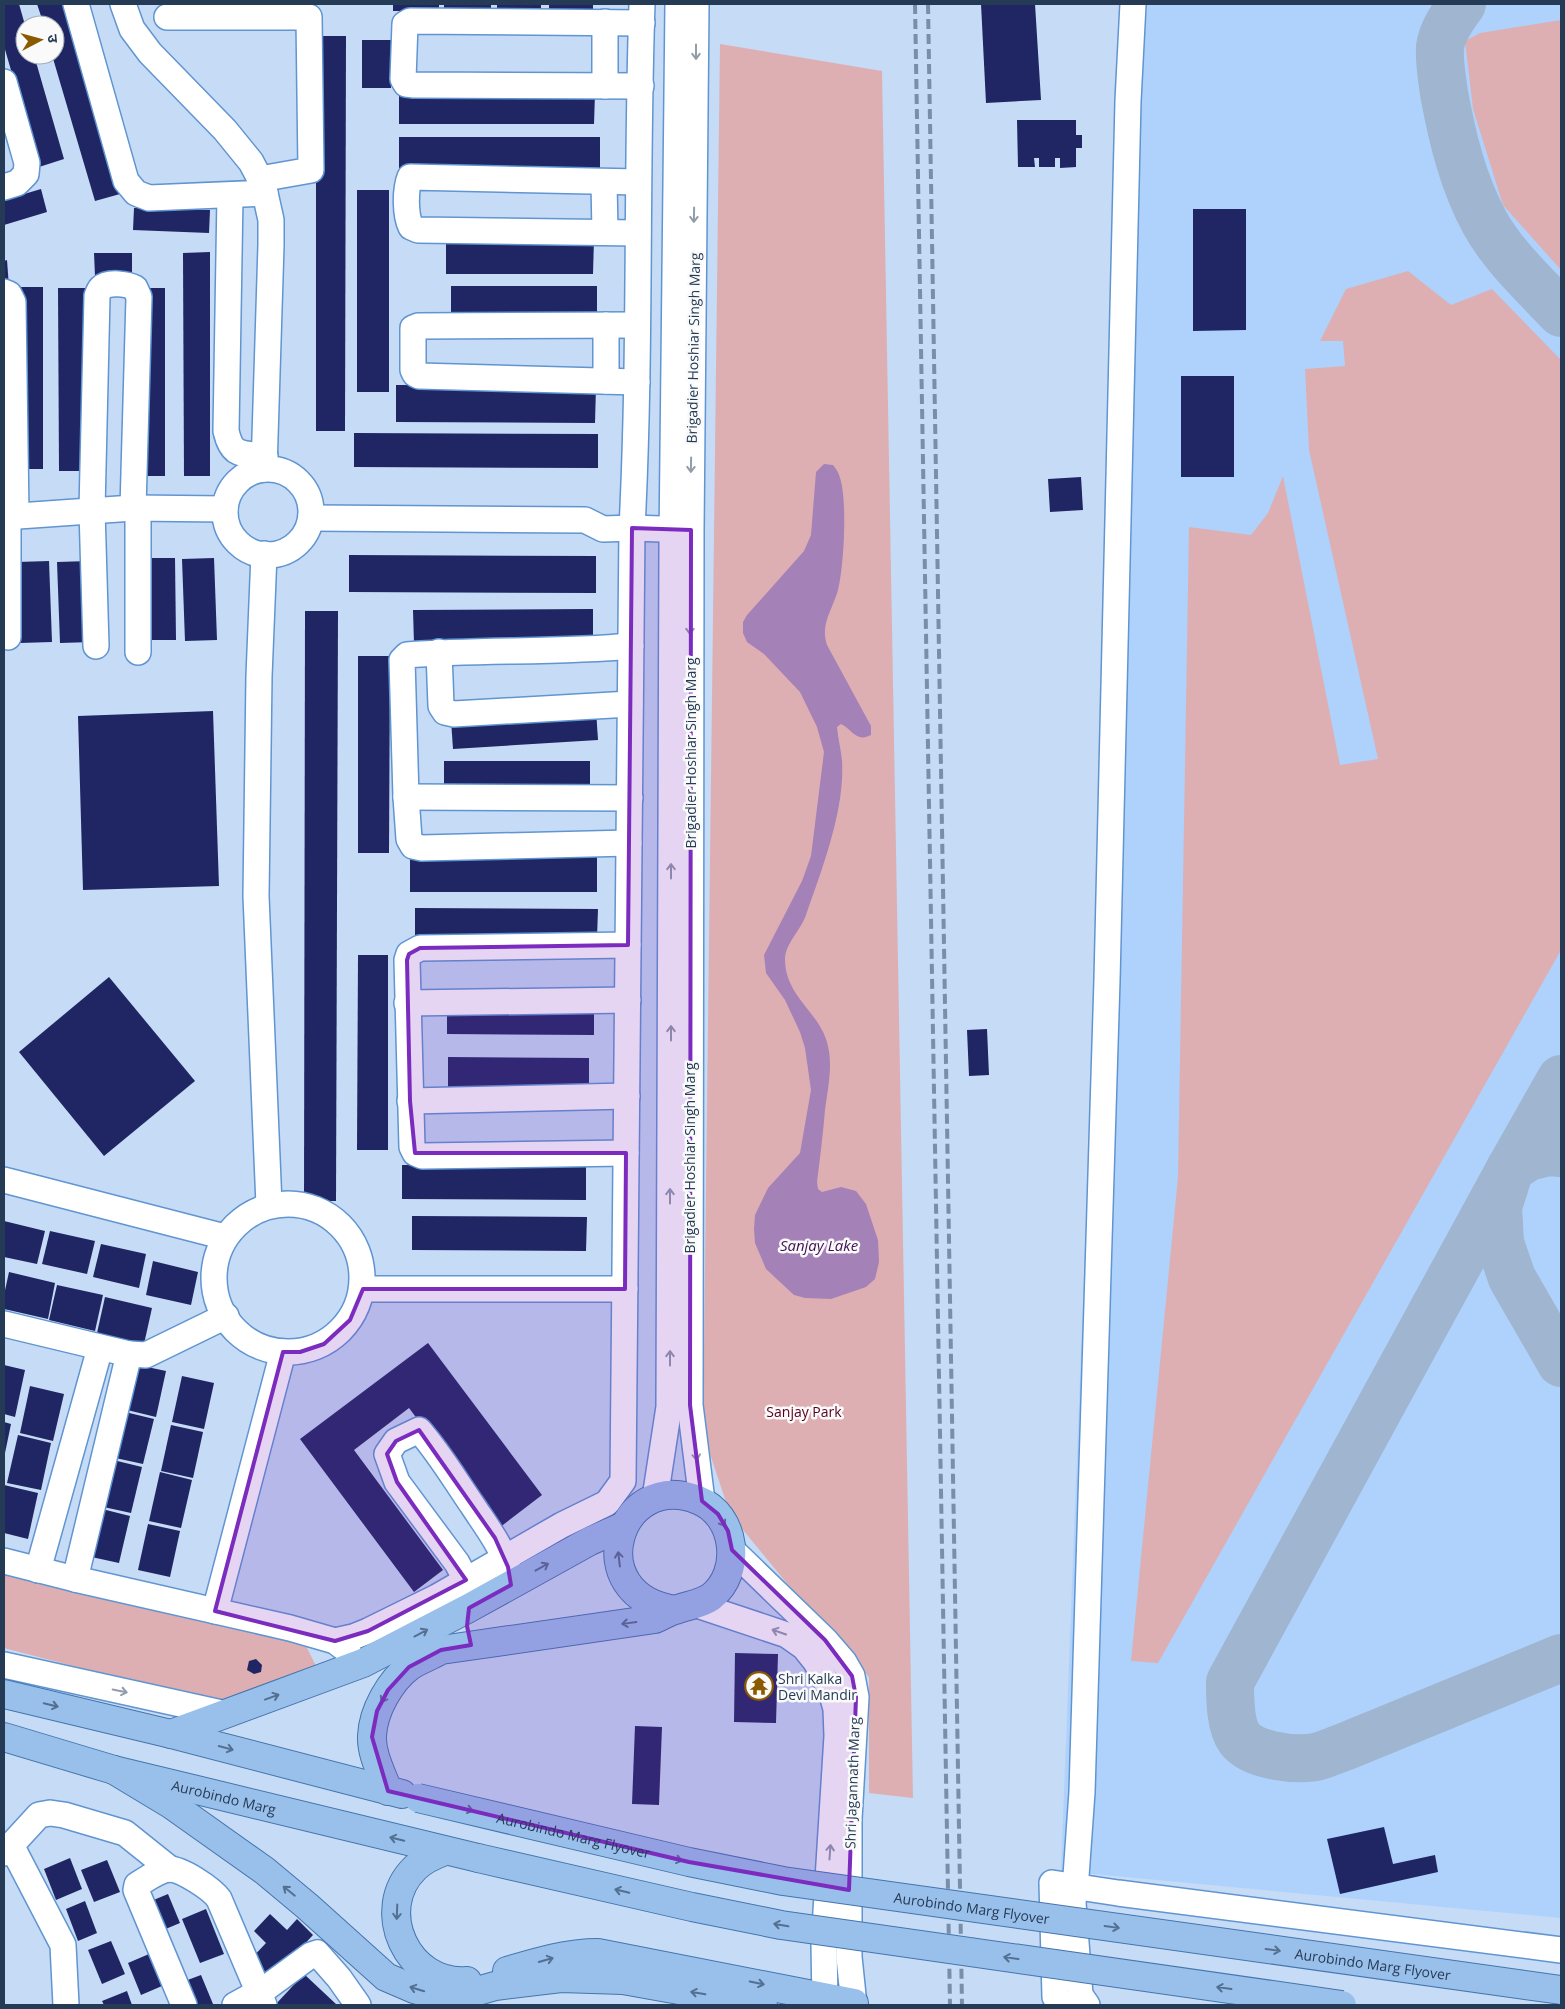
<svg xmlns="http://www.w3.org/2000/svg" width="1565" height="2009" font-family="'Open Sans','Noto Sans Devanagari',sans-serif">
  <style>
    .built { fill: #aed2fc }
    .green { fill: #ddafb3 }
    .water { fill: #a481b7 }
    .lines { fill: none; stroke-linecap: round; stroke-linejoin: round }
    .taxiway { stroke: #a0b5cf; stroke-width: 48 }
    .building { fill: #1f2663 }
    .minor-casing { stroke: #6095d1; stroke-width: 28 }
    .major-casing { stroke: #4475ad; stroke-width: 30 }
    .minor { stroke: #fff; stroke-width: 25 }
    .major { stroke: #99bfeb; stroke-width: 28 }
    .rail { stroke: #798fa9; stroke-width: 4; stroke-dasharray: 10 5; stroke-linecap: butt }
    .major-bridge-casing { stroke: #4475ad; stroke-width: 30; stroke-linecap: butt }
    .major-bridge { stroke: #99bfeb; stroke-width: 28 }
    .oneway { stroke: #929daa }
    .oneway2 { stroke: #537091 }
    .marked { fill: #7b2cbf; fill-opacity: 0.2; stroke: #7b2cbf; stroke-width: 4; stroke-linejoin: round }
    .labels { text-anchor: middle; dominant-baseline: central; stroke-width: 5; stroke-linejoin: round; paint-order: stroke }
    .street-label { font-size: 14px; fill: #253b55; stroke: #fafafa }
    .park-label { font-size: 14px; fill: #58001b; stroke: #fafafa }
    .poi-label { font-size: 14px; fill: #253b55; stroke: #fafafa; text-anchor: start }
    .water-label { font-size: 15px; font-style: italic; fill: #3f1153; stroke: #fafafa }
  </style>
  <rect width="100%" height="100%" fill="#c6dbf5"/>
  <polygon class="built" points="1133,4 1561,4 1561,1918 1061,1871"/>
  <g class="green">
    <polygon points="1561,20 1561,270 1503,205 1473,109 1465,41 1480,33"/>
    <polygon points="720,44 882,71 913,1798 869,1793 869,1677 826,1631 730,1514 703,1433"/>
    <polygon points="1408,271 1451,305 1492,289 1561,360 1561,950 1158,1663 1131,1661 1178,1177 1189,527 1251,535 1268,513 1283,476 1340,765 1378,759 1309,450 1305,369 1345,366 1343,341 1320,341 1346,289"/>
    <polygon points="4,1571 306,1646 317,1668 223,1705 4,1648"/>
  </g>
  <path class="water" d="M824,464l9,1c2,3 5,6 6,10 9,21 5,92 -1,115 -6,21 -18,34 -11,55l44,81v9c-15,8 -19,-6 -30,-11l-4,3c1,11 4,23 5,34 3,49 -20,108 -36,154 -5,15 -21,29 -21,44 0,36 31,51 41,80 8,23 2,48 -1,71 -2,24 -5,48 -8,72l1,7 4,3 19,-5 15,4 10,13 12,36 1,22 -4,17 -9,8 -35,12 -26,-1 -11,-3 -28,-26 -11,-26 -1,-14 1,-14 13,-27 32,-35 11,-63 -6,-42 -5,-16 -15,-32 -19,-27 -2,-18 38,-74 9,-25 13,-104 -7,-25 -17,-35 -36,-38 -17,-12 -4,-9v-11l4,-7 57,-64 7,-16 5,-63z"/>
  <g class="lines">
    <g class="taxiway">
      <path d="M1462,4c-9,12 -20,27 -22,43 -1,15 2,31 4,46 8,44 19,90 41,130 19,34 50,62 76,90"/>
      <path d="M1561,1079l-51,90 -280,513c0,16 0,44 10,57 13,16 48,20 66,19 13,0 26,-7 38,-11l217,-89"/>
      <polyline points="1561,1153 1549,1152 1528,1157 1510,1169 1498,1207 1500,1243 1512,1278 1561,1363"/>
    </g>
  </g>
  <g class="building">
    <polygon points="4,4 19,4 25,25 25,55 34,55 64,159 39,167 4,46"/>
    <polygon points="37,4 65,4 120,194 95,201 52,55 55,55 55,25 44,25"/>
    <rect x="393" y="4" width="46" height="7"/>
    <polygon points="444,4 491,4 491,12 444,11"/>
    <rect x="497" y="4" width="44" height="11"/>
    <rect x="549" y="4" width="44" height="10"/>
    <polygon points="981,4 1035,4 1041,100 986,103"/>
    <polygon points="316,36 346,36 345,431 316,431"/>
    <rect x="362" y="40" width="29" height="48"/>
    <polygon points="399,91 595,92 594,124 399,124"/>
    <polygon points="1017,120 1076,120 1076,135 1082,135 1082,148 1076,148 1076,167 1060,168 1060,158 1055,158 1055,167 1039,167 1039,158 1034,158 1035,167 1018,167"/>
    <polygon points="399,137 600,137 600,172 399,171"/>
    <polygon points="41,189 47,212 4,225 4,200"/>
    <rect x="357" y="190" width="32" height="202"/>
    <polygon points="134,208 210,210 209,233 133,230"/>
    <polygon points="1193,209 1246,209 1246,330 1193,331"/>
    <polygon points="446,238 594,238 593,274 446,274"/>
    <polygon points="210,252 210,476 184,476 183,253"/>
    <polygon points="94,253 132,253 132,276 95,276"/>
    <polygon points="7,260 9,287 4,288 4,261"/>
    <rect x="451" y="286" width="146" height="31"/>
    <rect x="18" y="287" width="25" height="182"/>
    <polygon points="58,288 85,288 86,471 59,471"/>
    <rect x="141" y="288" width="24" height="188"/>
    <rect x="1181" y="376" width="53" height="101"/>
    <polygon points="396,385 596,386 595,423 396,422"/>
    <polygon points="354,433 598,434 598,468 354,467"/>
    <polygon points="1081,477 1083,510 1050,512 1048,479"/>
    <polygon points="349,555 596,556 596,593 349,592"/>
    <polygon points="143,558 175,558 176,640 144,640"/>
    <polygon points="214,558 217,640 185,641 182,559"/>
    <polygon points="49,561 52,642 20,643 17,562"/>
    <polygon points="89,561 92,642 60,643 57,562"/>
    <polygon points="593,609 593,641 414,644 413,610"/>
    <polygon points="305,611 338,611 336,1201 304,1201"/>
    <polygon points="358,656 390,656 389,853 358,853"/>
    <polygon points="596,710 598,740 453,749 451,720"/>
    <polygon points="213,711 219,886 83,890 78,716"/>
    <polygon points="444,761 590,761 590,792 444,791"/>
    <polygon points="410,856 597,857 597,892 410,892"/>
    <polygon points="415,908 598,909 597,938 415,937"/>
    <polygon points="358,955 388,955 388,1150 357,1150"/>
    <polygon points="109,977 195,1081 104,1156 19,1052"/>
    <polygon points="447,1004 594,1005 594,1035 447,1034"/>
    <polygon points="987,1029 989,1075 969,1076 967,1030"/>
    <polygon points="448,1057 589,1058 589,1087 448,1087"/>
    <polygon points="402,1165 586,1166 586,1200 402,1199"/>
    <polygon points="412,1216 587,1217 586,1251 412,1250"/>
    <polygon points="4,1221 45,1231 37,1264 4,1257"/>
    <polygon points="50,1231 95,1241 87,1274 42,1264"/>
    <polygon points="101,1244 146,1254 139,1288 93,1277"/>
    <polygon points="153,1261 198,1272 191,1305 146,1295"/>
    <polygon points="9,1272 55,1283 48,1319 4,1309 4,1295"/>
    <polygon points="57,1285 103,1295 95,1331 49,1320"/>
    <polygon points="105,1297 152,1308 144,1344 97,1333"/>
    <polygon points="428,1343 542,1495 499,1528 409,1408 354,1450 443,1570 414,1592 300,1439"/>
    <polygon points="133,1364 166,1371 156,1417 123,1409"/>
    <polygon points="4,1365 25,1370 15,1417 4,1414"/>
    <polygon points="182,1376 214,1383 204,1429 172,1422"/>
    <polygon points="30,1386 64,1394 53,1441 20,1433"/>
    <polygon points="121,1411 154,1419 143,1464 111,1457"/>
    <polygon points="4,1422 11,1424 5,1453 4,1453"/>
    <polygon points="171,1425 203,1432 193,1478 161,1471"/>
    <polygon points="18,1435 51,1443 41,1490 7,1483"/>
    <polygon points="109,1459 142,1467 131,1513 99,1506"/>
    <polygon points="160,1472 192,1480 181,1528 149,1521"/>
    <polygon points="4,1485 38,1493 28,1539 4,1533"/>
    <polygon points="98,1508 130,1516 119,1563 87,1556"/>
    <polygon points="148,1524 180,1531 170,1577 138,1570"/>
    <polygon points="735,1653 778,1654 776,1723 734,1722"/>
    <polygon points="256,1659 262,1665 261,1672 254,1674 247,1670 249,1661"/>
    <polygon points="635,1726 662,1727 659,1805 632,1804"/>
    <polygon points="1384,1827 1393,1864 1435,1855 1438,1872 1340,1894 1327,1839"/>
    <polygon points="70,1858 82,1889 56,1900 44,1869"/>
    <polygon points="107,1860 120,1892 94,1902 81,1870"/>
    <polygon points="168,1894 180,1923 156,1933 144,1904"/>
    <polygon points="85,1901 97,1933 78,1941 66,1909"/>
    <polygon points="206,1909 224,1954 200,1963 182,1919"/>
    <polygon points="270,1914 287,1930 297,1919 313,1935 270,1981 249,1961 266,1943 254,1931"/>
    <polygon points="111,1941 125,1974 102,1984 88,1950"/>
    <polygon points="149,1954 162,1986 141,1995 128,1963"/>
    <polygon points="304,1974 337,2005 275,2005"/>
    <polygon points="201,1975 213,2004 186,2005 177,1984"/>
    <polygon points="127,1991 132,2005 104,2005 102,2001"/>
  </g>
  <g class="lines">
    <defs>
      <g id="minor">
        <polyline points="76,4 126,181 136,193 149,198 265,193"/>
        <polyline points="123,4 132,29 150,53 225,130 251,162 260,179 265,193 271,220 271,245 264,469"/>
        <polyline points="696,4 691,530 690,1405 702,1501"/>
        <polyline points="167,17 309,17 311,170 260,179"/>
        <polyline points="605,22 605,86"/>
        <polyline points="4,82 27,163 26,174 17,183 4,187"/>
        <polyline points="641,86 414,85 406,84 403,79 405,24 410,21 642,23"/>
        <path d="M638,182l-228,-5c-5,13 -5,38 1,50l7,3 220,3"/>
        <polyline points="604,183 605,232"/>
        <path d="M230,196l-4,235c6,26 15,22 39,25"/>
        <polyline points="4,292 9,294 13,302 16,515"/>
        <polyline points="606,325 606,381"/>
        <polyline points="637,382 419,376 415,374 413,370 413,328 418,326 637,325"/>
        <circle cx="268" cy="512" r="43"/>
        <polyline points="138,508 138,652"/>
        <polyline points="8,516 8,637"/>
        <polyline points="4,517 133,508 225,509"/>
        <polyline points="312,518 585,520 603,529 632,528 690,530"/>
        <polyline points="264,554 259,676 256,896 269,1205"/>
        <path d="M96,646l-4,-136 5,-214c1,-3 2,-6 4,-8 7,-7 27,-4 34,0l4,9 -6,211"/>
        <polyline points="439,652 441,706 445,712 454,714 630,704"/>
        <polyline points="406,797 630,798"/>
        <path d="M629,843l-207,5 -9,-2 -4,-7 -3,-42 -4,-137 5,-5c74,-6 150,-2 224,-9"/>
        <polyline points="407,1003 628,1000"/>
        <polyline points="410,1101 627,1096"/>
        <polyline points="626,1153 422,1156 415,1153 412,1147 407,960 409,954 420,948 628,945"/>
        <polyline points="4,1180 225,1237"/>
        <circle cx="288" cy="1278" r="74"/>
        <polyline points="363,1289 625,1289"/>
        <polyline points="4,1324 129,1354 75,1579"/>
        <polyline points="129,1354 146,1355 226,1316"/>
        <polyline points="655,1498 669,1407 672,542 678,4"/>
        <polyline points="732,1550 825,1640 844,1662 852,1676 856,1697 849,1819 849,1957 854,2005"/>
        <polyline points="4,1561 75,1579 290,1628 335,1641 348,1651"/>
        <polyline points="38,1570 100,1348"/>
        <path d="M466,1580l-9,-17 -60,-81 -10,-28 9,-13 23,-11c21,24 36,50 54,76 13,20 32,44 36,68"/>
        <polyline points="697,1605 787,1635 804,1647 816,1662 831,1691 836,1709 837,1736 824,1943 825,2005"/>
        <polyline points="215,1611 283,1352"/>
        <path d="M335,1641l18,-4 15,-6 69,-34 125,-72 45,-22 16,-22 9,-953c9,-175 4,-350 10,-524"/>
        <polyline points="4,1665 226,1714"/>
        <polyline points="11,1845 63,1945 66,2005"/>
        <polyline points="4,1853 39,1815 50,1813 64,1815 125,1833 170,1869"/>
        <path d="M184,2005l-48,-115 1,-5 3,-2c8,-5 19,-13 29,-14 13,0 43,20 50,30l45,106"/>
        <polyline points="235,2005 266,1988 311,1955 317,1953 339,1978 358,2005"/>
        <polyline points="1064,2005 1055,1997 1052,1883 1118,1893 1561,1950"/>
        <polyline points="1087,2005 1080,1995 1073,1903 1076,1876 1082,1792 1107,980 1128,101 1133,4"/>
      </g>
      <g id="major">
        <polyline points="4,1694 171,1734 402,1794"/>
        <polyline points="171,1734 363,1663 469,1608 590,1541 624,1526"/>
        <path id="s1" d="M4,1737l110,33 364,88"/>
        <polyline points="114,1770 172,1805 265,1871 307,1906 386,1977 414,1989 440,1996 467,1994 495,1986 561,1978 623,1980 763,2005"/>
        <path d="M388,1791c-6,-17 -17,-37 -16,-55 1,-25 18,-55 38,-70 9,-6 21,-10 31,-16l214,-31c7,-3 13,-7 20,-9 13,-5 24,-5 36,-13 32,-25 25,-82 -13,-97 -80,-32 -120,96 -22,110"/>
        <path d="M445,1851c-11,4 -22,9 -30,17 -43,42 -7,118 52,113"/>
        <path d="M507,1971c30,-9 59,-18 91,-18l256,50"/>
      </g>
    </defs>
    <use href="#minor" class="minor-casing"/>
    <use href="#major" class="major-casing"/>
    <use href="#minor" class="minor"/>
    <use href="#major" class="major"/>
    <g class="rail">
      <polyline points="915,4 950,2005"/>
      <polyline points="928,4 962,2005"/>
    </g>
    <defs>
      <g id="major-bridge">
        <path id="s2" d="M418,1798l271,64 94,19 778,109"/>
        <polyline points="478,1858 692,1907 781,1925 1342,2005"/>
      </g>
    </defs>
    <use href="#major-bridge" class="major-bridge-casing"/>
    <use href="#major-bridge" class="major-bridge"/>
  </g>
  <defs><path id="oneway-shaft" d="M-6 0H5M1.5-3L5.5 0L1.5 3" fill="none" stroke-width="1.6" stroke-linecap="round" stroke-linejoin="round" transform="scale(1.25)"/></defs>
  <g class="oneway">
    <use href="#oneway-shaft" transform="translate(696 52) rotate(90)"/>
    <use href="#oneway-shaft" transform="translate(694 215) rotate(91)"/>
    <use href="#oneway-shaft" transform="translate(691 465) rotate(91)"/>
    <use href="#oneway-shaft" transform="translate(690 627) rotate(90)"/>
    <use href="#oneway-shaft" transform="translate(671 871) rotate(-90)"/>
    <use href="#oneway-shaft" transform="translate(671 1033) rotate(-90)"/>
    <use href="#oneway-shaft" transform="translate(670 1196) rotate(-90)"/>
    <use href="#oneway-shaft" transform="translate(670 1358) rotate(-90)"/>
    <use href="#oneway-shaft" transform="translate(696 1453) rotate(83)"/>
    <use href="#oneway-shaft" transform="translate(779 1632) rotate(-161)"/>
    <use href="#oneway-shaft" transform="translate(120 1691) rotate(12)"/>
    <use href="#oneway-shaft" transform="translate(830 1852) rotate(-86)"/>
  </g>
  <g class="oneway2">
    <use href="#oneway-shaft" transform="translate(721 1520) rotate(56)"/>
    <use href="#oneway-shaft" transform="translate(619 1559) rotate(-97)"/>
    <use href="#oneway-shaft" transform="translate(542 1567) rotate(-29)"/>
    <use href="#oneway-shaft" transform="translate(629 1623) rotate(172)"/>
    <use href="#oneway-shaft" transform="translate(421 1633) rotate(-28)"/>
    <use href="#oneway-shaft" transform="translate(385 1696) rotate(119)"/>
    <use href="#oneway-shaft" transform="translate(272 1697) rotate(-20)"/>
    <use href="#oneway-shaft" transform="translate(51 1705) rotate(13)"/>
    <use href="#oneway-shaft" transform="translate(226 1748) rotate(15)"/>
    <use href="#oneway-shaft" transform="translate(466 1809) rotate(13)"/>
    <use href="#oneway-shaft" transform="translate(397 1839) rotate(-166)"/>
    <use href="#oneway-shaft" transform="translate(675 1859) rotate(13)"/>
    <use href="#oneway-shaft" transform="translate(289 1891) rotate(-141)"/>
    <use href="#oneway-shaft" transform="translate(622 1891) rotate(-167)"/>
    <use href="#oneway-shaft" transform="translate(397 1912) rotate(92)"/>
    <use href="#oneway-shaft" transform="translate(781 1925) rotate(-170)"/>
    <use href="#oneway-shaft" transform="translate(1112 1927) rotate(8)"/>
    <use href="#oneway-shaft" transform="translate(1273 1950) rotate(8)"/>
    <use href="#oneway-shaft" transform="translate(1011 1958) rotate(-172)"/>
    <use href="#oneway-shaft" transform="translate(546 1960) rotate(-16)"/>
    <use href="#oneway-shaft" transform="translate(757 1983) rotate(12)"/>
    <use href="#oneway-shaft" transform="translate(1224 1988) rotate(-172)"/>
    <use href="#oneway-shaft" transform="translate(417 1989) rotate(-163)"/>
    <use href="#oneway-shaft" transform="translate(698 1993) rotate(-170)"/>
  </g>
  <path class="marked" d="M632,528l59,2 -1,875 12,96 16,13 10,17 4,19 93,90 27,36 4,21 -7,193 -160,-28 -301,-71 -16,-54 5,-26 11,-21 21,-23 32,-17 30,-5 -4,-19 2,-18 42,-23 -3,-18 -13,-29 -76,-108 -23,11 -9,13 10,28 69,98 -98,51 -33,10 -120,-30 68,-259h17l24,-8 26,-24 13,-31h262l1,-136h-211l-5,-52 -3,-141 2,-6 11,-6 208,-3z"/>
  <defs>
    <symbol id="temple-ring" viewBox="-11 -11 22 22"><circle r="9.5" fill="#fafafa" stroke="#8a5a00" stroke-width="1.5"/><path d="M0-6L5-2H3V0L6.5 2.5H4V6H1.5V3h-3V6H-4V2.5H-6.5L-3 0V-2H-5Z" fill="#8a5a00"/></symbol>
  </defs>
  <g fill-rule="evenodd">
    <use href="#temple-ring" x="743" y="1670" width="32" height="32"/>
  </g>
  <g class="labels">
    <g class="street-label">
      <text transform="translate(693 348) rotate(-89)">Brigadier Hoshiar Singh Marg</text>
      <text transform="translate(690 753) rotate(-90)">Brigadier Hoshiar Singh Marg</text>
      <text transform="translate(689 1158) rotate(-90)">Brigadier Hoshiar Singh Marg</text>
      <text transform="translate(852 1783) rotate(-88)">Shri Jagannath Marg</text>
      <text stroke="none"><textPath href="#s1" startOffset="228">Aurobindo Marg</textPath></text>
      <text stroke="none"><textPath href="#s2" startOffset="160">Aurobindo Marg Flyover</textPath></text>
      <text stroke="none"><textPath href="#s2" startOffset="565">Aurobindo Marg Flyover</textPath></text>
      <text stroke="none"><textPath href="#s2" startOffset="970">Aurobindo Marg Flyover</textPath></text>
    </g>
    <g class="park-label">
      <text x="804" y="1411">Sanjay Park</text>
    </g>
    <g class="poi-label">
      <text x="778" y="1678">Shri Kalka<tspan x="778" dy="16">Devi Mandir</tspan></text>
    </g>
    <g class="water-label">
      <text x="819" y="1245">Sanjay Lake</text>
    </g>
  </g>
  <rect width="1565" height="2009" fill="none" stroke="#253b55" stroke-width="10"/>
  <g transform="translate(40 40) rotate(84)"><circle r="24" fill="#fafafa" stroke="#a5aeb8"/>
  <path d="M0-4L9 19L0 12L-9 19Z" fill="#8a5a00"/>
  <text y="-8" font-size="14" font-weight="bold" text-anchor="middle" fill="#253b55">उ</text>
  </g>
</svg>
